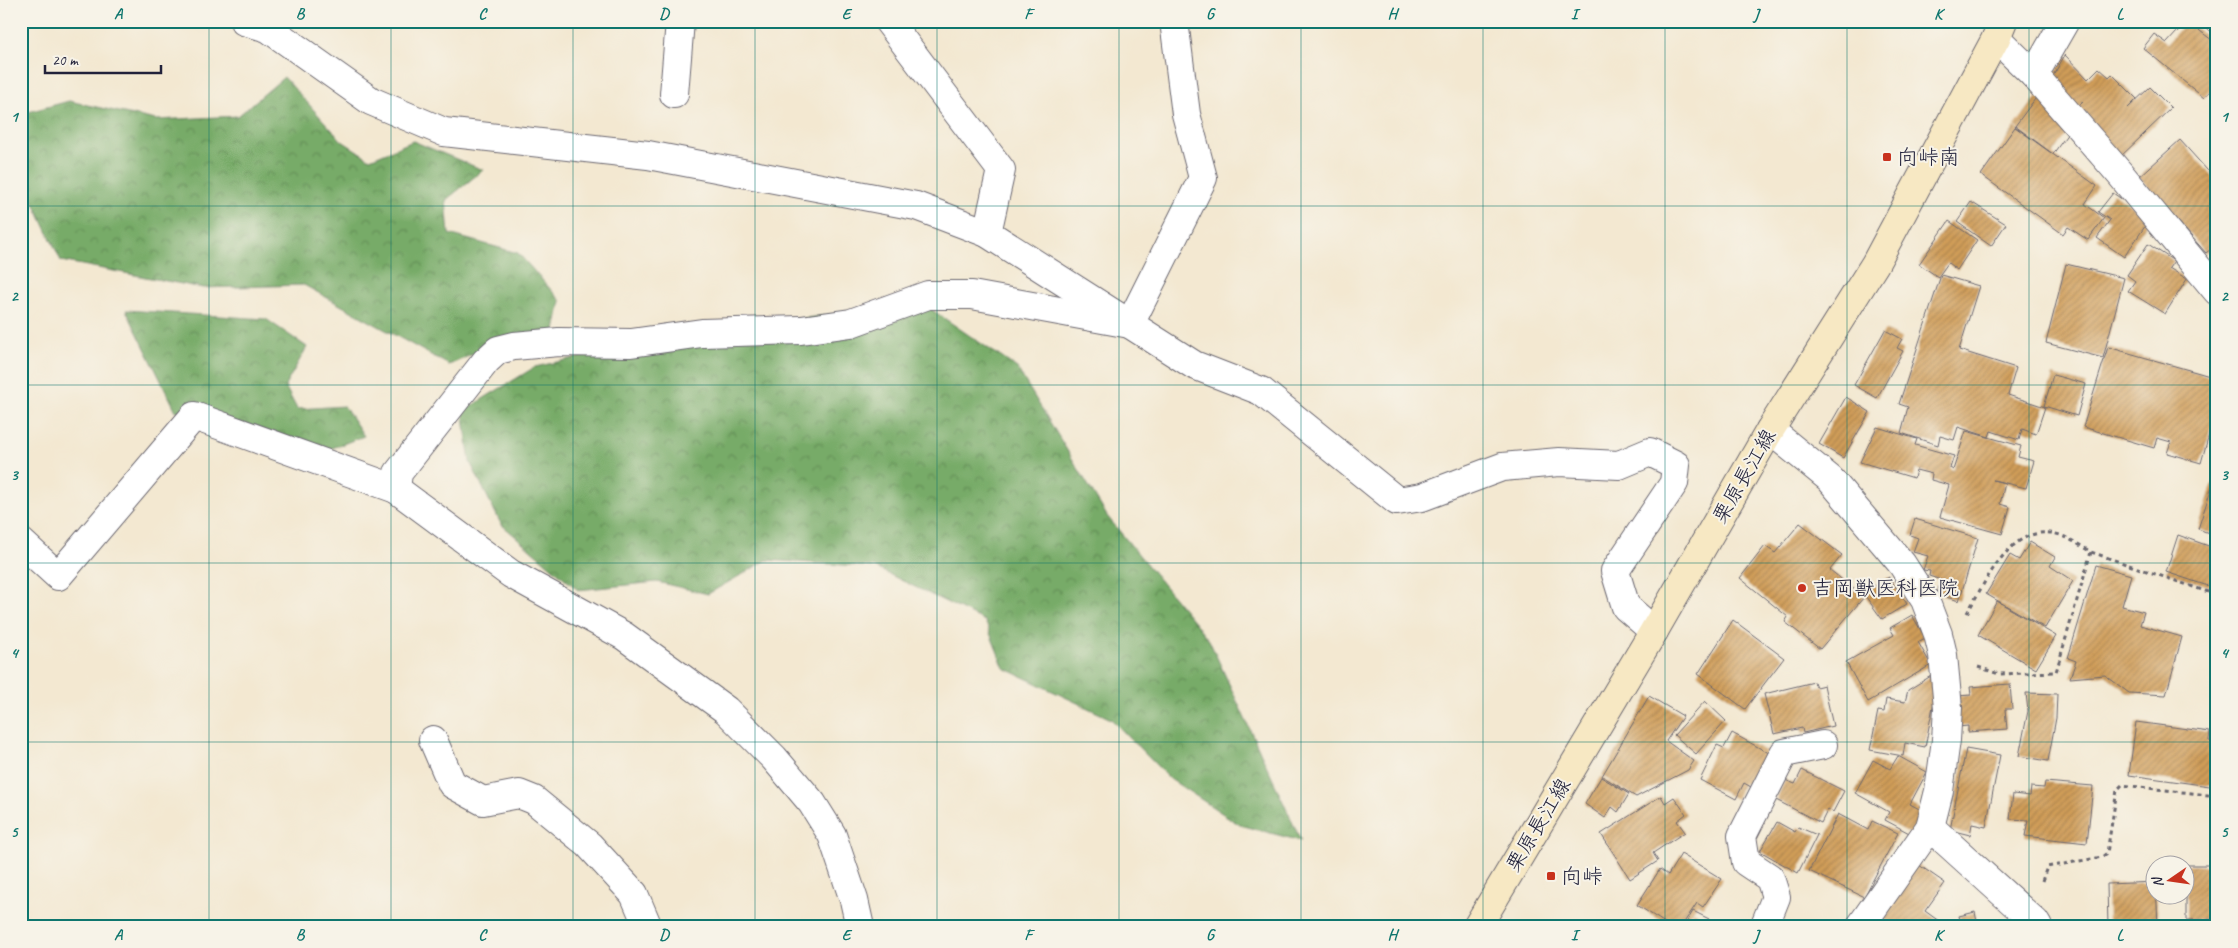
<svg xmlns="http://www.w3.org/2000/svg" width="2238" height="948" font-family="Caveat,'Klee One',sans-serif">
  <style>
    .forest { fill: url(#forest-crowns); stroke: #4c6651 }
    .building { fill: url(#building-hatch) }
    .lines { fill: none; stroke-linecap: round; stroke-linejoin: round }
    .street-casing { stroke: #6b6770; stroke-width: 30 }
    .secondary-casing { stroke: #6b6770; stroke-width: 30 }
    .path { stroke: #6b6770; stroke-width: 3; stroke-dasharray: 4 4; stroke-linecap: butt }
    .street { stroke: #fff; stroke-width: 28 }
    .secondary { stroke: #f7e8c3; stroke-width: 28 }
    .grid { fill: none; stroke: #0f766e; stroke-width: 1; stroke-opacity: 0.55 }
    .poi-dot { fill: #c8321e; stroke: #f7f3e8; stroke-width: 2 }
    .labels { text-anchor: middle; dominant-baseline: central; stroke-width: 4; stroke-linejoin: round; paint-order: stroke }
    .poi-label { font-size: 21px; fill: #22223b; stroke: #f7f3e8; text-anchor: start }
    .street-label { font-size: 21px; fill: #22223b; stroke: #f7f3e8 }
    .neatline { fill: none; stroke: #0f766e; stroke-width: 2 }
    .grid-label { font-size: 16px; text-anchor: middle; font-weight: bold; fill: #0f766e }
  </style>
  <defs>
    <pattern id="forest-crowns" width="20" height="18" patternUnits="userSpaceOnUse" patternTransform="scale(1.25)"><rect width="20" height="18" fill="#77ab67"/><path d="M2 6a3 3 0 1 1 6 0M12 15a3 3 0 1 1 6 0" fill="none" stroke="#618b56"/></pattern>
    <pattern id="building-hatch" width="6" height="6" patternUnits="userSpaceOnUse" patternTransform="scale(1.25)"><rect width="6" height="6" fill="#d09d59"/><path d="M-1 1l2-2M0 6l6-6M5 7l2-2" fill="none" stroke="#a8804b"/></pattern>
  </defs>
  <rect width="100%" height="100%" fill="#f7f3e8"/>
  <filter id="ink" filterUnits="userSpaceOnUse"><feTurbulence type="fractalNoise" baseFrequency=".02" numOctaves="2"/><feDisplacementMap in="SourceGraphic" scale="10" xChannelSelector="R" yChannelSelector="G"/><feConvolveMatrix kernelMatrix="1 2 1 2 8 2 1 2 1" color-interpolation-filters="sRGB"/></filter>
  <filter id="wash" filterUnits="userSpaceOnUse"><feTurbulence type="fractalNoise" baseFrequency=".0096" numOctaves="4" result="noise"/><feDisplacementMap in="SourceGraphic" scale="20" xChannelSelector="R" yChannelSelector="G"/><feGaussianBlur stdDeviation="1.12" result="paint"/><feColorMatrix in="noise" values="0 0 0 0 0 0 0 0 0 0 0 0 0 0 0 0 0 1.4 0 .05"/><feComposite in="paint" operator="in"/></filter>
  <g filter="url(#wash)">
    <rect width="100%" height="100%" fill="#f3e8d1"/>
    <g class="forest">
      <polygon points="284,77 342,141 370,159 413,141 483,170 446,200 449,234 518,253 561,301 554,336 482,350 449,365 304,285 203,288 61,261 21,175 21,114 69,101 156,120 238,116"/>
      <polygon points="922,303 1017,368 1107,516 1209,640 1301,841 1240,825 1170,779 1111,719 1004,668 985,621 874,567 767,560 708,594 657,582 578,590 501,524 470,462 463,411 535,367 681,334"/>
      <polygon points="126,310 266,319 307,347 285,386 297,409 344,406 364,436 322,452 176,411"/>
    </g>
    <g id="blocks">
      <g class="building">
        <polygon points="2187,21 2217,44 2217,83 2204,98 2143,48 2154,34 2167,43"/>
        <polygon points="2199,21 2217,21 2217,37"/>
        <polygon points="2065,55 2088,79 2099,68 2109,77 2112,74 2137,99 2128,108 2150,87 2171,108 2117,160 2075,109 2084,101 2075,109 2050,81"/>
        <polygon points="2217,85 2217,98 2210,91"/>
        <polygon points="2038,95 2071,129 2053,154 2015,126"/>
        <polygon points="2015,127 2097,186 2085,204 2104,218 2088,240 2068,227 2063,234 1981,175"/>
        <polygon points="2180,140 2217,181 2217,244 2206,253 2139,177"/>
        <polygon points="2113,193 2150,219 2124,257 2097,238 2110,220 2098,212"/>
        <polygon points="1971,202 2006,224 1991,246 1957,222"/>
        <polygon points="1949,221 1977,240 1957,270 1948,263 1938,277 1919,264"/>
        <polygon points="2148,244 2174,261 2169,268 2187,279 2165,314 2128,291 2135,281 2127,275"/>
        <polygon points="2066,264 2124,278 2103,358 2046,343"/>
        <polygon points="1941,275 1979,286 1959,350 2016,368 2008,395 2045,407 2036,434 2022,429 2019,440 1991,431 1989,437 1958,427 1954,440 1940,436 1938,445 1901,433 1908,407 1899,404"/>
        <polygon points="1885,330 1902,339 1897,348 1903,351 1877,398 1854,385"/>
        <polygon points="2108,347 2217,378 2217,429 2211,427 2201,463 2167,453 2171,442 2157,438 2154,448 2083,427"/>
        <polygon points="2053,375 2086,384 2077,416 2044,406"/>
        <polygon points="1846,397 1870,412 1843,458 1819,444"/>
        <polygon points="1877,427 1917,439 1915,445 1954,456 1950,468 1953,470 1966,431 2021,446 2018,457 2034,461 2026,488 1993,480 2005,483 2000,504 2010,507 2002,534 1940,517 1949,485 1931,480 1932,474 1916,470 1914,478 1860,462"/>
        <polygon points="2216,474 2217,474 2217,536 2198,529"/>
        <polygon points="1915,519 1978,538 1959,601 1937,594 1941,580 1929,576 1930,571 1923,570 1928,556 1913,552 1918,538 1910,535"/>
        <polygon points="1800,523 1842,555 1830,570 1864,597 1820,649 1785,622 1788,617 1740,578 1765,546 1775,553"/>
        <polygon points="2178,535 2217,549 2217,589 2166,572"/>
        <polygon points="2030,542 2055,557 2050,566 2073,581 2045,628 1986,594 2010,555 2019,560"/>
        <polygon points="2096,565 2131,575 2122,606 2144,612 2140,625 2182,637 2166,695 2129,693 2105,675 2070,678 2076,661 2068,658"/>
        <polygon points="1889,577 1907,604 1882,619 1863,593"/>
        <polygon points="1997,601 2056,636 2036,669 1978,635"/>
        <polygon points="1912,615 1925,638 1918,642 1931,665 1868,702 1846,662 1894,635 1890,628"/>
        <polygon points="1733,620 1784,658 1745,709 1698,674"/>
        <polygon points="1931,676 1935,696 1925,747 1905,743 1903,756 1870,750 1878,711 1884,712 1886,699 1905,702 1908,690"/>
        <polygon points="1814,682 1816,687 1824,685 1833,726 1803,733 1802,728 1774,734 1764,694"/>
        <polygon points="2010,684 2012,709 2005,709 2007,729 1968,732 1968,726 1958,727 1957,696 1971,695 1970,687"/>
        <polygon points="2026,693 2057,694 2056,718 2048,761 2019,756 2028,711"/>
        <polygon points="1649,696 1683,716 1666,741 1694,761 1688,770 1636,797 1602,776"/>
        <polygon points="1705,701 1726,721 1696,754 1674,735"/>
        <polygon points="2136,722 2210,732 2209,741 2217,742 2217,787 2129,775"/>
        <polygon points="1732,733 1769,753 1751,787 1744,783 1736,799 1700,780 1717,745 1724,748"/>
        <polygon points="1966,749 2000,755 1986,827 1972,824 1970,835 1950,830"/>
        <polygon points="1898,756 1927,772 1910,804 1923,811 1911,834 1885,820 1889,812 1855,793 1873,760 1890,769"/>
        <polygon points="1802,770 1844,791 1833,812 1828,809 1821,823 1776,800 1785,780 1795,784"/>
        <polygon points="1601,777 1629,794 1618,812 1612,807 1605,818 1585,804"/>
        <polygon points="2045,782 2093,786 2087,843 2025,836 2028,820 2010,819 2013,794 2030,796 2031,787 2044,788"/>
        <polygon points="1661,796 1665,803 1674,797 1686,814 1677,821 1685,832 1653,853 1658,861 1630,879 1601,834"/>
        <polygon points="1838,814 1868,830 1872,821 1898,833 1864,897 1809,871"/>
        <polygon points="1777,822 1795,832 1798,827 1817,835 1798,873 1760,851"/>
        <polygon points="1681,854 1722,879 1703,907 1697,903 1681,927 1671,927 1637,905 1660,869 1668,875"/>
        <polygon points="1916,863 1945,883 1925,911 1947,927 1895,927 1879,915"/>
        <polygon points="2159,863 2180,863 2181,866 2159,866"/>
        <polygon points="2186,865 2217,865 2217,919 2186,920"/>
        <polygon points="2156,882 2158,927 2108,927 2107,884"/>
        <polygon points="1693,911 1709,919 1705,927 1684,927"/>
        <polygon points="1975,912 1978,927 1962,927 1959,916"/>
      </g>
    </g>
  </g>
  <g filter="url(#ink)">
    <use href="#blocks" fill-opacity="0" stroke="#6b6770" stroke-width="1"/>
    <g class="lines">
      <defs>
        <g id="street">
          <polyline points="244,21 268,28 371,101 444,132 648,155 916,206 987,233 1194,365 1261,391 1397,501 1422,497 1502,467 1559,462 1619,465 1650,452 1676,465 1674,483 1615,571 1626,607 1654,631"/>
          <polyline points="888,21 1001,170 987,233"/>
          <polyline points="1996,38 2034,75 2065,21"/>
          <polyline points="2034,75 2121,175 2217,291"/>
          <polyline points="674,94 680,21"/>
          <polyline points="1770,430 1830,479 1902,564 1925,600 1938,634 1943,655 1948,708 1946,740 1939,791 1930,827 1860,927"/>
          <polyline points="21,542 58,576 194,416 396,489"/>
          <polyline points="433,740 452,784 483,801 519,794 534,800 589,845 634,894 648,927"/>
          <polyline points="1930,827 2035,922 2038,927"/>
          <polyline points="860,927 854,900 832,835 812,803 774,758 726,710 624,636 511,574 396,489 398,473 486,361 498,350 514,346 559,342 631,343 702,333 801,330 851,323 928,295 972,295 1130,324 1203,178 1186,114 1174,21"/>
          <polyline points="1764,927 1776,897 1770,878 1746,862 1742,836 1784,753 1823,745"/>
        </g>
        <polyline id="secondary" points="1477,927 1654,631 1770,430 1875,264 1996,38 2003,21"/>
      </defs>
      <use href="#street" class="street-casing"/>
      <use href="#secondary" class="secondary-casing"/>
      <g class="path">
        <path d="M1967,613c19,-32 45,-93 93,-78 11,4 21,11 31,17l126,43"/>
        <polyline points="1978,667 1999,674 2056,672 2091,552"/>
        <polyline points="2042,881 2047,867 2102,857 2107,853 2117,790 2122,785 2217,796"/>
      </g>
      <use href="#street" class="street"/>
      <use href="#secondary" class="secondary"/>
    </g>
  </g>
  <path class="grid" d="M209,21v906M391,21v906M573,21v906M755,21v906M937,21v906M1119,21v906M1301,21v906M1483,21v906M1665,21v906M1847,21v906M2029,21v906M21,206h2196M21,385h2196M21,563h2196M21,742h2196"/>
  <g class="poi-dot">
    <rect x="1882" y="152" width="10" height="10" rx="2.5"/>
    <circle cx="1802" cy="588" r="5"/>
    <rect x="1546" y="871" width="10" height="10" rx="2.5"/>
  </g>
  <g class="labels">
    <g class="poi-label">
      <text x="1897" y="157">向峠南</text>
      <text x="1812" y="588">吉岡獣医科医院</text>
      <text x="1561" y="876">向峠</text>
    </g>
    <g class="street-label">
      <text transform="translate(1744 476) rotate(-60)">栗原長江線</text>
      <text transform="translate(1538 825) rotate(-59)">栗原長江線</text>
    </g>
  </g>
  <rect width="2238" height="948" fill="none" stroke="#f7f3e8" stroke-width="55"/>
  <g transform="translate(2170 880) rotate(257)"><circle r="24" fill="#f7f3e8" stroke="#a29fa3"/>
  <path d="M0-4L9 19L0 12L-9 19Z" fill="#c8321e"/>
  <text y="-8" font-size="14" font-weight="bold" text-anchor="middle" fill="#22223b">N</text>
  </g>
  <path d="M45 65v8h116v-8" fill="none" stroke="#22223b" stroke-width="2.5"/>
  <text x="52" y="65" font-size="15" fill="#22223b" stroke="#f7f3e8" stroke-width="4" paint-order="stroke">20 m</text>
  <rect x="28" y="28" width="2182" height="892" class="neatline"/>
  <g class="grid-label">
    <text x="118" y="19">A</text>
    <text x="300" y="19">B</text>
    <text x="482" y="19">C</text>
    <text x="664" y="19">D</text>
    <text x="846" y="19">E</text>
    <text x="1028" y="19">F</text>
    <text x="1210" y="19">G</text>
    <text x="1392" y="19">H</text>
    <text x="1574" y="19">I</text>
    <text x="1756" y="19">J</text>
    <text x="1938" y="19">K</text>
    <text x="2120" y="19">L</text>
    <text x="14" y="122">1</text>
    <text x="2224" y="122">1</text>
    <text x="14" y="301">2</text>
    <text x="2224" y="301">2</text>
    <text x="14" y="480">3</text>
    <text x="2224" y="480">3</text>
    <text x="14" y="658">4</text>
    <text x="2224" y="658">4</text>
    <text x="14" y="837">5</text>
    <text x="2224" y="837">5</text>
    <text x="118" y="940">A</text>
    <text x="300" y="940">B</text>
    <text x="482" y="940">C</text>
    <text x="664" y="940">D</text>
    <text x="846" y="940">E</text>
    <text x="1028" y="940">F</text>
    <text x="1210" y="940">G</text>
    <text x="1392" y="940">H</text>
    <text x="1574" y="940">I</text>
    <text x="1756" y="940">J</text>
    <text x="1938" y="940">K</text>
    <text x="2120" y="940">L</text>
  </g>
</svg>
